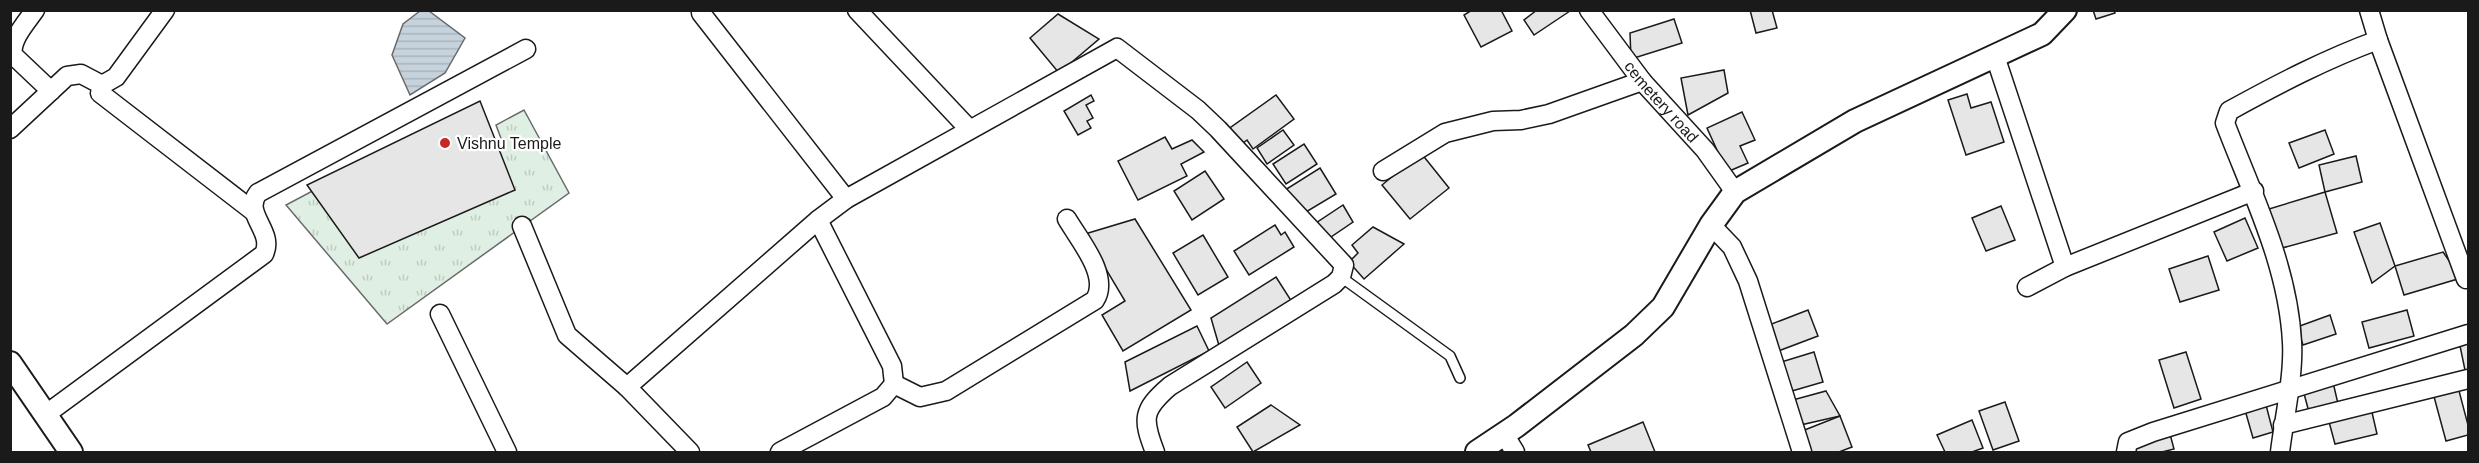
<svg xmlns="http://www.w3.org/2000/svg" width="2479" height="463" font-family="Helvetica,sans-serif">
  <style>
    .park { fill: url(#park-tufts); stroke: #6a6a6a; stroke-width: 1.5 }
    .water { fill: url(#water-rules); stroke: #6a6a6a; stroke-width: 1.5 }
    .building { fill: #e6e6e6; stroke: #1a1a1a; stroke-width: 1.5 }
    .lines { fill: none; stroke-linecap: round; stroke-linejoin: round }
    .service-casing { stroke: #1a1a1a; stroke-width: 12 }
    .minor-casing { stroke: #1a1a1a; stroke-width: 21 }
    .tertiary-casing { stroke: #1a1a1a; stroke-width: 26 }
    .service { stroke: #fff; stroke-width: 9 }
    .minor { stroke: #fff; stroke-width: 18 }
    .tertiary { stroke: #fff; stroke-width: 22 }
    .poi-dot { fill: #c62828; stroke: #fff; stroke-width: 2 }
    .labels { text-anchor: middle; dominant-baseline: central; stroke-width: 4.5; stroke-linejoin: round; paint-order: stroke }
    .street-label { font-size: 16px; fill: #1a1a1a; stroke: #fff }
    .poi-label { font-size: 16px; fill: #1a1a1a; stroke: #fff; text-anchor: start }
  </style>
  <defs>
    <pattern id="park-tufts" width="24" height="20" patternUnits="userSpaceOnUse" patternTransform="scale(1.5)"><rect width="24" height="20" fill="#e0efe3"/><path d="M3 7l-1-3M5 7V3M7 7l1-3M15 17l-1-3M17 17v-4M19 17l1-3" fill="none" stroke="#c0ccc2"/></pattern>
    <pattern id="water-rules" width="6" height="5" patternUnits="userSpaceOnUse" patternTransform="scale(1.5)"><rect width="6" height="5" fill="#c6d2dc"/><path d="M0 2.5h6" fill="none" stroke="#aab4bc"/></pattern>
  </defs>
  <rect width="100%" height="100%" fill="#fff"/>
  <polygon class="park" points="524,110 569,193 387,324 286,205 320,187 469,159 505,149 496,125"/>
  <polygon class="water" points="420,11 429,11 465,38 445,73 410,95 392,55 403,24"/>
  <g class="building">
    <polygon points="1472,10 1501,10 1512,31 1481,47 1464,15"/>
    <polygon points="1537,10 1569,10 1570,11 1534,35 1524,20"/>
    <polygon points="1750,10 1772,10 1777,28 1756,33"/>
    <polygon points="2093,10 2114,10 2115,13 2096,19"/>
    <polygon points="1058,14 1099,39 1059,73 1030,38"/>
    <polygon points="1674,19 1682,43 1631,59 1630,33"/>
    <polygon points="1724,70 1728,93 1688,115 1681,78"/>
    <polygon points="1967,94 1971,108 1991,102 2004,142 1966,155 1948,100"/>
    <polygon points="1091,95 1094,101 1086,105 1093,118 1087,121 1091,128 1078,135 1064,111"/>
    <polygon points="1276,95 1294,119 1253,149 1247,140 1239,146 1227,130"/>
    <polygon points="480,101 515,190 359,258 307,185"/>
    <polygon points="1742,112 1755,140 1740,146 1748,163 1727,172 1707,128"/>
    <polygon points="1283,130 1294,145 1267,164 1257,148"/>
    <polygon points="2325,130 2334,154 2299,168 2289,143"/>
    <polygon points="1165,137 1172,149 1192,140 1204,152 1181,164 1187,176 1138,200 1118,161"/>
    <polygon points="1304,144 1317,164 1286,184 1273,164"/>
    <polygon points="1421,153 1449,188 1410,219 1382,185"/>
    <polygon points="2356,156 2362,182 2325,192 2319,165"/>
    <polygon points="1320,168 1336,194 1301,215 1285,190"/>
    <polygon points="1205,171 1224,199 1192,220 1174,191"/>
    <polygon points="2325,192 2337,233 2282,248 2269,209"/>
    <polygon points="1343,205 1353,222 1328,239 1316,223"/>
    <polygon points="2001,206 2015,240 1986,251 1972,218"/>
    <polygon points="2245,218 2258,248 2227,261 2214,232"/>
    <polygon points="1135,219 1191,310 1123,351 1102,315 1125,301 1085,234"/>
    <polygon points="2380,223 2395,266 2372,283 2354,232"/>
    <polygon points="1275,225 1281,235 1285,232 1294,247 1249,275 1234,251"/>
    <polygon points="1373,227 1404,244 1364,279 1349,262 1358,253 1352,245"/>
    <polygon points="1203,235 1228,277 1198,295 1173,253"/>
    <polygon points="2443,252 2461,278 2404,295 2395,266"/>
    <polygon points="2208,256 2219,290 2180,302 2169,269"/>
    <polygon points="1276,277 1292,302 1220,349 1211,318"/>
    <polygon points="1808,310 1818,336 1773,353 1764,327"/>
    <polygon points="2407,310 2414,336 2369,348 2362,322"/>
    <polygon points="2330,315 2336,334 2303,345 2297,327"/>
    <polygon points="1197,326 1209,351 1130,391 1125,362"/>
    <polygon points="2468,339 2468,375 2466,375 2459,341"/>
    <polygon points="1814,352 1823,382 1785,393 1778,363"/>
    <polygon points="2186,352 2201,399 2174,408 2159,360"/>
    <polygon points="1247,362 1261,383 1225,408 1211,387"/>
    <polygon points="2332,378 2339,408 2310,416 2302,386"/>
    <polygon points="2458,387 2468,425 2468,435 2446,441 2433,393"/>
    <polygon points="1826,391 1840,416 1796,426 1789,401"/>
    <polygon points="2005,402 2019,441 1993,450 1979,411"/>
    <polygon points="1271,405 1300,425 1253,452 1237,427"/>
    <polygon points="2266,405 2273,432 2253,438 2245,410"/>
    <polygon points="2371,408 2377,434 2335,444 2328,418"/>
    <polygon points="1840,416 1852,447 1839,452 1805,452 1797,433"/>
    <polygon points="1972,420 1983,448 1972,452 1945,452 1937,435"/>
    <polygon points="1643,422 1655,452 1591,452 1588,445"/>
    <polygon points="2170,434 2174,449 2162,452 2130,452 2128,446"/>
  </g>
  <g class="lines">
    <defs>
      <polyline id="service" points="1341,277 1450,356 1460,378"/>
      <g id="minor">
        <path d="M35,10c-9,13 -25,30 -22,45l38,36"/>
        <polyline points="857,10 969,129"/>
        <path id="s1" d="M1589,10l53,71 63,69 30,42"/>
        <polyline points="701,13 846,199"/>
        <polyline points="2378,40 2466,279"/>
        <polyline points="1995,56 2065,267"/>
        <polyline points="100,93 253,211"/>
        <polyline points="10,129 67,76 81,74 102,85 116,77 165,10"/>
        <polyline points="1383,171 1445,133 1493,121 1521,120 1549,114 1642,81"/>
        <polyline points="1711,225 1732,247 1748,281 1802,452"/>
        <polyline points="522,226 567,335 627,387 690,452"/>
        <polyline points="2027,287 2065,267 2254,191"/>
        <polyline points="440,314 507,452"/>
        <path d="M894,384l26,13 26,-6 149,-91c15,-24 -15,-59 -28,-81"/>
        <path d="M627,387l191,-167 28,-21 271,-151 81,62 20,19 126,136 -3,12 -7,7 -164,102c-28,24 -28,33 -15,66"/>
        <path d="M45,415l219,-161c11,-23 -22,-40 -6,-61l268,-144"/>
        <polyline points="2283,425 2468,379"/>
        <polyline points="1504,434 1515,452"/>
        <polyline points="780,452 883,397 894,384 892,366 818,220"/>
        <polyline points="2126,452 2128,442 2153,432 2468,334"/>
        <path d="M2280,452c4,-33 14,-77 12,-110 -4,-77 -40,-148 -67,-219l4,-12c49,-27 97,-52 149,-71l-9,-30"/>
      </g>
      <g id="tertiary">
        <polyline points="10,363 71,452"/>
        <polyline points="1477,452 1516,426 1634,335 1663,307 1711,225 1735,192 1855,121 2042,34 2065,10"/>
      </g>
    </defs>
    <use href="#service" class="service-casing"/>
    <use href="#minor" class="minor-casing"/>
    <use href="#tertiary" class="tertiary-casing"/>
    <use href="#service" class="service"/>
    <use href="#minor" class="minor"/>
    <use href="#tertiary" class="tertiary"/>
  </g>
  <circle class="poi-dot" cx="445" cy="143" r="6"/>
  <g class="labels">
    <g class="street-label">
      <text stroke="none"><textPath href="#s1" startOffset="117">cemetery road</textPath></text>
    </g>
    <g class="poi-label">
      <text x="457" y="143">Vishnu Temple</text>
    </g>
  </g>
  <rect width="2479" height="463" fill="none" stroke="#1a1a1a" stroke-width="24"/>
</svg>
